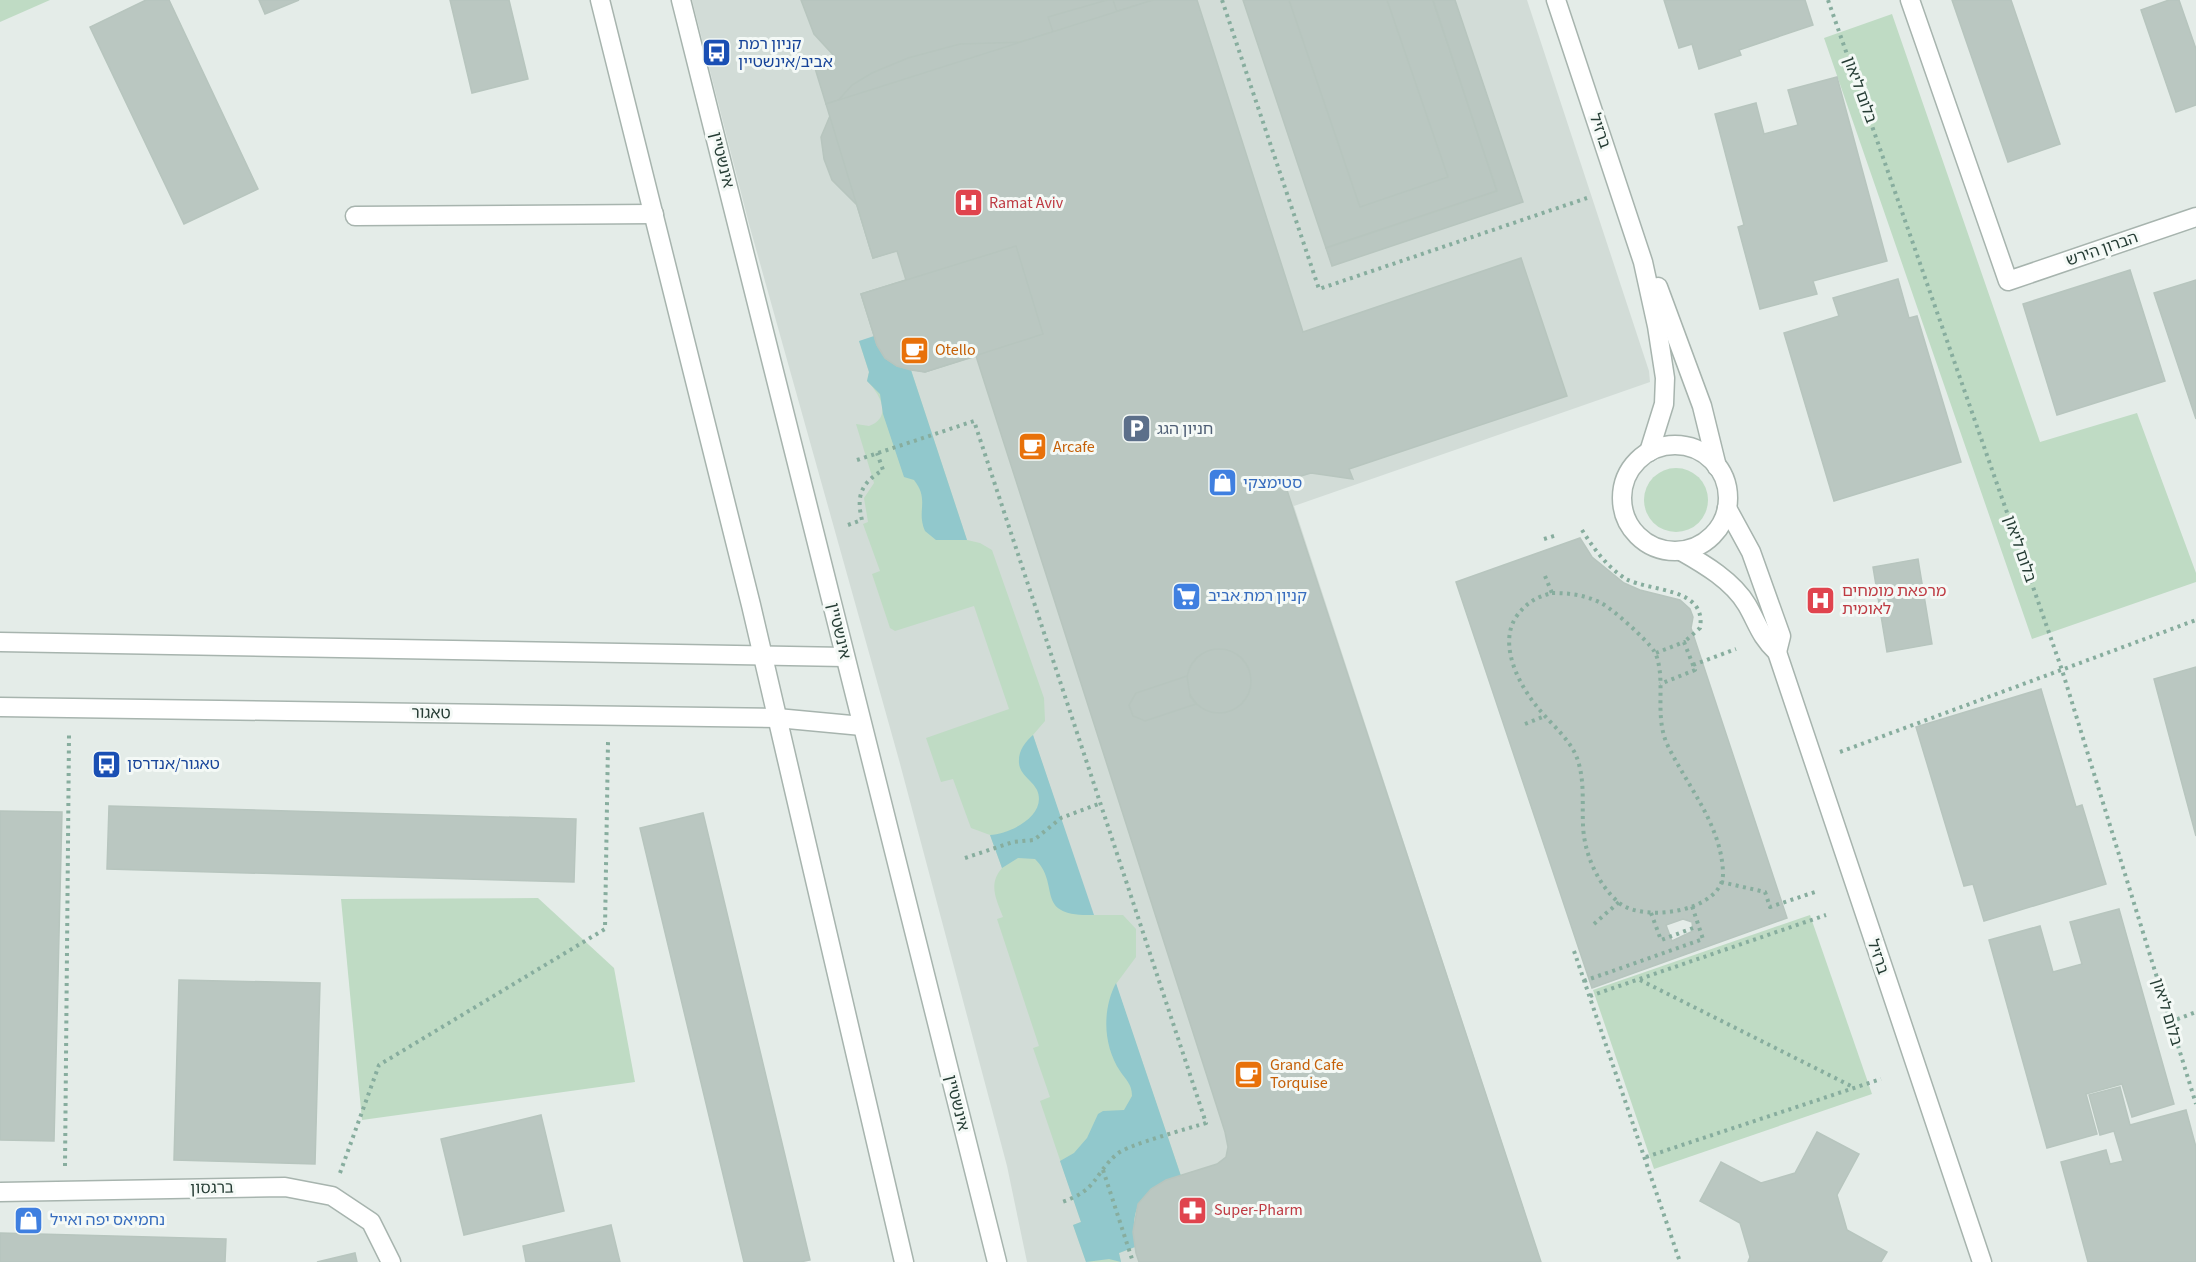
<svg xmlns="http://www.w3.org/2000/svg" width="2196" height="1262" font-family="'Source Sans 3','Noto Sans Hebrew',sans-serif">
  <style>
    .built { fill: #d2dcd7 }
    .green { fill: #bfdbc4 }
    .water { fill: #91c8cc }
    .building { fill: #bac7c1; stroke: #b7c5be; stroke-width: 1.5; fill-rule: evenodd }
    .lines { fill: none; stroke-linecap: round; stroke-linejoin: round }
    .service-casing { stroke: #a7b4ae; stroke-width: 21 }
    .minor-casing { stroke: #a7b4ae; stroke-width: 21 }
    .tertiary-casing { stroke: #a7b4ae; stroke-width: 21 }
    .path { stroke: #87ad9e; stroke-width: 4; stroke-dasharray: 3 4.5; stroke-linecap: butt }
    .service { stroke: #fff; stroke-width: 18 }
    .minor { stroke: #fff; stroke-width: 18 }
    .tertiary { stroke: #fff; stroke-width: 18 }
    .labels { text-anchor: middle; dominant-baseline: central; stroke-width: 6; stroke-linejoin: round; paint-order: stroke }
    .transit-label { font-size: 16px; fill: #164399; stroke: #f4f9f6; text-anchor: start }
    .street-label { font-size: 16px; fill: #253c34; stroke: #f4f9f6 }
    .health-label { font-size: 16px; fill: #be3a42; stroke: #f4f9f6; text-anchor: start }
    .food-label { font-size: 16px; fill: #c56008; stroke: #f4f9f6; text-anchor: start }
    .service-label { font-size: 16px; fill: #4e5e75; stroke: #f4f9f6; text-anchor: start }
    .shop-label { font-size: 16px; fill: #366cbe; stroke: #f4f9f6; text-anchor: start }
  </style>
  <rect width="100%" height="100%" fill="#e4ece8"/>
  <polygon class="built" points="692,0 1527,0 1649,371 1650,382 1294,506 1541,1262 1027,1262 1007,1166 899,760 749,224"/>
  <g class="green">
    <polygon points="0,0 50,0 0,22"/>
    <polygon points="1892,14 2040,442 2137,413 2196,573 2196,582 2032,639 1824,38"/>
    <path d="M859,341l38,25 14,4 56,170 13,3 12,7 52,148 1,23 -12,14 60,180h30l13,14v28l-20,27 65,192c-40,18 -51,25 -46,71l-16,6 2,9h-35l-13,-37 8,-3 -41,-121 10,-4 -17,-49 6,-2 -42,-127 6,-2c-7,-18 -15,-33 -1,-49l-12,-33 -19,-7 -18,-49 -12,3 -15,-44 83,-29 -35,-103 -79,25 -5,-3 -18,-54 8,-3 -17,-47 5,-2 -4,-24 10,-15 -18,-59 13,2c24,-9 11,-32 -2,-45l2,-9z"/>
    <circle cx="1676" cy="500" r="32"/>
    <polygon points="538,898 614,968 635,1082 362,1120 341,899"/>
    <polygon points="1810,915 1872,1094 1654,1169 1593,990"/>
  </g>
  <g class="water">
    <path d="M874,336c10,19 16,28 37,34l56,170h-31l-11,-9c-9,-20 5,-31 -11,-51l-10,-3 -21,-63 -3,-20 -13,-13 2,-9 -10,-31z"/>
    <path d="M1033,735l61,180c-62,2 -32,-30 -59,-56l-17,-1 -16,10 -12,-33c20,-1 58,-20 47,-45 -5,-10 -17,-15 -18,-27 -1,-12 6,-21 14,-28z"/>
    <path d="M1116,983l65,193c-40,18 -51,25 -46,71l-16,6 2,9 -12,-3 -23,3 -13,-37 8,-3 -21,-61 14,-8 13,-15 11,-24 5,-3 21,-1 8,-14c0,-12 -6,-16 -12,-25 -17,-26 -18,-61 -4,-88z"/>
  </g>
  <g class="building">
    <polygon points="146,0 169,0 258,189 184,224 90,27"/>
    <polygon points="259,0 299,0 265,14"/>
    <polygon points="450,0 509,0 528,79 472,93"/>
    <polygon points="801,0 1153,0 826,104 814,65 836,58 814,34"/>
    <path d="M1107,0h6l56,164 -296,94 -16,-53 -25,-25 -8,-21 -3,-22 14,-33 17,-19 20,-12 36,-15 52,-14 64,-2 30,-7 -6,-18zM1053,59l23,69 -157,49 -30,-29 -9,2 -2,-14 18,-24z"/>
    <polygon points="1153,0 1197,0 1303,332 1521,258 1567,396 1349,469 1353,479 1311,473 1284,481 1541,1262 1139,1262 1136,1253 1133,1232 1138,1204 1151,1189 1166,1180 1217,1164 1226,1157 1228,1147 1225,1132 976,356 925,372 911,370 897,366 885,358 877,345 861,294 906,280 897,251 873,258 826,104"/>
    <polygon points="1243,0 1433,0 1497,191 1326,248"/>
    <polygon points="1289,0 1387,0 1448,177 1360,207"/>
    <polygon points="1433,0 1455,0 1523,202 1332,266 1326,248 1497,191"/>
    <polygon points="1664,0 1805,0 1813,25 1739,50 1741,55 1699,69 1692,44 1679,48"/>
    <polygon points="1952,0 2011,0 2060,144 2008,162"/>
    <polygon points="2169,0 2179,0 2196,49 2196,105 2176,112 2141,10"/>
    <polygon points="1837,77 1887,261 1813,281 1817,294 1760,309 1738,227 1744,225 1715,114 1756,103 1764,134 1798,125 1788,90"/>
    <polygon points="1016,246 1043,334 925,372 897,366 885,358 877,345 861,294"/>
    <polygon points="2130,270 2165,381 2057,415 2023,304"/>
    <polygon points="1898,279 1909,318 1917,316 1961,462 1834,501 1784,333 1839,316 1833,298"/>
    <polygon points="2196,280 2196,419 2154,293"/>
    <path d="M1580,538l12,19 32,26 16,7 40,10 10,9 3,8 -2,11 96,290 -195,70 -136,-406zM1683,919l9,3 1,9 -21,10 -6,-16z"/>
    <polygon points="1918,559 1932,644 1887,652 1873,567"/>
    <circle cx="1219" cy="681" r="32"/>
    <polygon points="2196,667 2196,836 2154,679"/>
    <polygon points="1187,676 1190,696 1196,704 1145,721 1133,716 1129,705 1136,693"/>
    <polygon points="2041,689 2076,807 2082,805 2106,884 1984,921 1973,884 1964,886 1916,727"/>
    <polygon points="109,806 576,819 574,882 107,869"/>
    <polygon points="0,811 62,812 54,1141 0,1140"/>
    <polygon points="703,813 810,1260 800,1262 744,1262 640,828"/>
    <polygon points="2119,909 2174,1104 2132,1117 2122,1084 2086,1094 2097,1134 2047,1148 1989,940 2040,926 2053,972 2082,964 2070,922"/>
    <polygon points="179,980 320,983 315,1164 174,1160"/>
    <polygon points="2120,1087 2130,1125 2186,1110 2196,1147 2196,1262 2088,1262 2061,1162 2106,1150 2110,1164 2123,1161 2114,1131 2100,1135 2089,1095"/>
    <polygon points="541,1115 564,1211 464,1235 441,1139"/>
    <polygon points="1817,1132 1859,1154 1837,1195 1847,1230 1887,1252 1881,1262 1748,1262 1750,1257 1740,1223 1700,1201 1721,1162 1761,1183 1795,1173"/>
    <polygon points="611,1225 620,1262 526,1262 523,1246"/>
    <polygon points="0,1233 226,1239 225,1262 0,1262"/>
    <polygon points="355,1253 357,1262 317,1262"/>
  </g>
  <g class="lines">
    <defs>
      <polyline id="service" points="355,216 654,214"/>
      <g id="minor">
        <polyline points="1556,0 1643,262 1657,326 1665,378 1664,404 1649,452"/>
        <polyline points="1910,0 2008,281 2196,217"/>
        <polyline points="1658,287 1702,406 1717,467"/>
        <circle cx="1675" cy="498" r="53"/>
        <polyline points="1727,508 1751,552 1781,636 1777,652"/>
        <path d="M1681,551c23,13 52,30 66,54 11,19 13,31 30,47l205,610"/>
        <polyline points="0,1192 285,1187 332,1196 371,1222 391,1262"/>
      </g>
      <g id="tertiary">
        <polyline points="600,0 751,605 904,1262"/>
        <polyline points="681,0 997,1262"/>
        <polyline points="0,642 845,657"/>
        <polyline points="0,707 777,718 862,726"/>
      </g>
    </defs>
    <use href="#service" class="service-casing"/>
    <use href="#minor" class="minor-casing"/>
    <use href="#tertiary" class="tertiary-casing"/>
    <g class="path">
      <polyline points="1222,0 1319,289 1587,198"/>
      <polyline points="1828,0 2062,670 2196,1104"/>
      <path d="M857,460l117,-39 232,702c-16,5 -79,22 -89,31 -24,21 -19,36 -55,48"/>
      <path d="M848,525l14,-5c-6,-24 -1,-37 21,-50l-6,-17"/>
      <path d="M1582,530c12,19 25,37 44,49 25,13 81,8 74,49l-16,14"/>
      <polyline points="1544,539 1557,535"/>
      <polyline points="1545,576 1552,593"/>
      <path d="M1552,593c18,0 33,2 49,10 12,6 46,37 53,48 4,6 5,15 6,22 2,24 -3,48 7,71 20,42 54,80 56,128 2,39 -80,52 -105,30 -21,-19 -34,-49 -35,-77 -1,-22 2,-45 -6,-67 -7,-19 -26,-34 -39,-50 -19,-23 -40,-63 -22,-91 10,-14 20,-20 36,-24z"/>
      <polyline points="1656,653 1684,642 1695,670 1660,684"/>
      <polyline points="1693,665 1736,649"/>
      <polyline points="1525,724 1545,716"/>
      <polyline points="1840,752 2196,620"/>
      <polyline points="965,858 1013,842 1034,840 1061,818 1101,803"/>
      <polyline points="1721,882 1765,892 1770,907 1818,891"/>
      <polyline points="1651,913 1661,940 1693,928"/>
      <polyline points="1594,924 1619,902"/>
      <polyline points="1574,951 1680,1262"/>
      <polyline points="1640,980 1853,1087"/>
      <polyline points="1584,981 1703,939 1692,906"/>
      <polyline points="1590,996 1826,915"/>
      <polyline points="2170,1022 2196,1012"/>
      <polyline points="1646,1157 1881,1079"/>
      <polyline points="65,1166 69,735"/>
      <polyline points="1103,1170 1133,1262"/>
      <polyline points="340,1173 379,1065 605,929 608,742"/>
    </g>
    <use href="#service" class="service"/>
    <use href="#minor" class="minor"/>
    <use href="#tertiary" class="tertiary"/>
  </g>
  <defs>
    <symbol id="bus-square" viewBox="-11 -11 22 22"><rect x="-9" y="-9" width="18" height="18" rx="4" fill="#1a4fb4" stroke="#f4f9f6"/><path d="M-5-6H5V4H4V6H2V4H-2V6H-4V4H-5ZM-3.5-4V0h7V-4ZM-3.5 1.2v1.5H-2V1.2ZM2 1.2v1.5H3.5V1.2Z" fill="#fff"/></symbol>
    <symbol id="hospital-square" viewBox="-11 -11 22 22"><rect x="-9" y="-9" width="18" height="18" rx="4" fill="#e0444e" stroke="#f4f9f6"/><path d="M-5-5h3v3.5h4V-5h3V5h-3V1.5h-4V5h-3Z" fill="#fff"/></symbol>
    <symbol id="cafe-square" viewBox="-11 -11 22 22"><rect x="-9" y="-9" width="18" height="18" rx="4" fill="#e8710a" stroke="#f4f9f6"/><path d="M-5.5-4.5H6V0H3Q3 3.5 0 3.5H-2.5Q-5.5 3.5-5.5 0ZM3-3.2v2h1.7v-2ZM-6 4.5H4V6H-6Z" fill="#fff"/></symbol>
    <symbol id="parking-square" viewBox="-11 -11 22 22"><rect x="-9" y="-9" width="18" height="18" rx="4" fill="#5c6f8a" stroke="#f4f9f6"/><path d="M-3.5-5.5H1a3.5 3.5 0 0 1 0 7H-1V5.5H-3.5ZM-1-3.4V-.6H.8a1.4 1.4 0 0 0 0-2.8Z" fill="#fff"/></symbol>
    <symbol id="shop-square" viewBox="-11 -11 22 22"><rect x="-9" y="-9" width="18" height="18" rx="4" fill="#3f7fe0" stroke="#f4f9f6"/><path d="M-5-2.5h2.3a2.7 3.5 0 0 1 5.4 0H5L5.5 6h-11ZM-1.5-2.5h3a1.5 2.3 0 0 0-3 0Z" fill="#fff"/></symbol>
    <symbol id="supermarket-square" viewBox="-11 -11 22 22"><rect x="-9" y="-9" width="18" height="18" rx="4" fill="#3f7fe0" stroke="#f4f9f6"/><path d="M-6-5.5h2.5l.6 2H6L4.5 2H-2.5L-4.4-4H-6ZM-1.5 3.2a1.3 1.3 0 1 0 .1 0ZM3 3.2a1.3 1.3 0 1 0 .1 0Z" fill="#fff"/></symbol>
    <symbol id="pharmacy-square" viewBox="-11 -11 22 22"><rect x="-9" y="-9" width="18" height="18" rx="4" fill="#e0444e" stroke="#f4f9f6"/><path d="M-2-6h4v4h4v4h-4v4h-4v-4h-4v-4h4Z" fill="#fff"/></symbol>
  </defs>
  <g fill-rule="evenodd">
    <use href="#bus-square" x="700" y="36" width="33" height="33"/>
    <use href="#hospital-square" x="952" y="186" width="33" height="33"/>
    <use href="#cafe-square" x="898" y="334" width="33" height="33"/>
    <use href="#parking-square" x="1120" y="412" width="33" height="33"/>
    <use href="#cafe-square" x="1016" y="430" width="33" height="33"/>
    <use href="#shop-square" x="1206" y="466" width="33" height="33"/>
    <use href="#supermarket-square" x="1170" y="580" width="33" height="33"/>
    <use href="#hospital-square" x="1804" y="584" width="33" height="33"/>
    <use href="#bus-square" x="90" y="748" width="33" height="33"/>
    <use href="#cafe-square" x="1232" y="1058" width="33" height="33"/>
    <use href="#pharmacy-square" x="1176" y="1194" width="33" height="33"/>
    <use href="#shop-square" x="12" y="1204" width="33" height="33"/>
  </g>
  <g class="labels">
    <g class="transit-label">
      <text x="738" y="44">קניון רמת<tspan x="738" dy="18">אביב/אינשטיין</tspan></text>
      <text x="127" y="764">טאגור/אנדרסן</text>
    </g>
    <g class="street-label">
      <text transform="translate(1860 90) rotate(70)">בלום ליאון</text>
      <text transform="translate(1600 131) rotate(71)">ברזיל</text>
      <text transform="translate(722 160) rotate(76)">אינשטיין</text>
      <text transform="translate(2102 249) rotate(-19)">הברון הירש</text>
      <text transform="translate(2020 549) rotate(71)">בלום ליאון</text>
      <text transform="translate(839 631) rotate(77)">אינשטיין</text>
      <text transform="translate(431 713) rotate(1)">טאגור</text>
      <text transform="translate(1878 957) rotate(71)">ברזיל</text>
      <text transform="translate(2167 1012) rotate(73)">בלום ליאון</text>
      <text transform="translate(957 1103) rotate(76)">אינשטיין</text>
      <text transform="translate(212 1188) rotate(-1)">ברגסון</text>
    </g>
    <g class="health-label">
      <text x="989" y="203">Ramat Aviv</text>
      <text x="1842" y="591">מרפאת מומחים<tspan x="1842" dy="18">לאומית</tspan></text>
      <text x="1214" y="1210">Super-Pharm</text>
    </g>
    <g class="food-label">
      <text x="935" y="350">Otello</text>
      <text x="1053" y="447">Arcafe</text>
      <text x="1270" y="1065">Grand Cafe<tspan x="1270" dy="18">Torquise</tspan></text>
    </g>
    <g class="service-label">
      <text x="1157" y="429">חניון הגג</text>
    </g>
    <g class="shop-label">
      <text x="1243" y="483">סטימצקי</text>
      <text x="1208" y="596">קניון רמת אביב</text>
      <text x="50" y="1220">נחמיאס יפה ואייל</text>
    </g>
  </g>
</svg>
